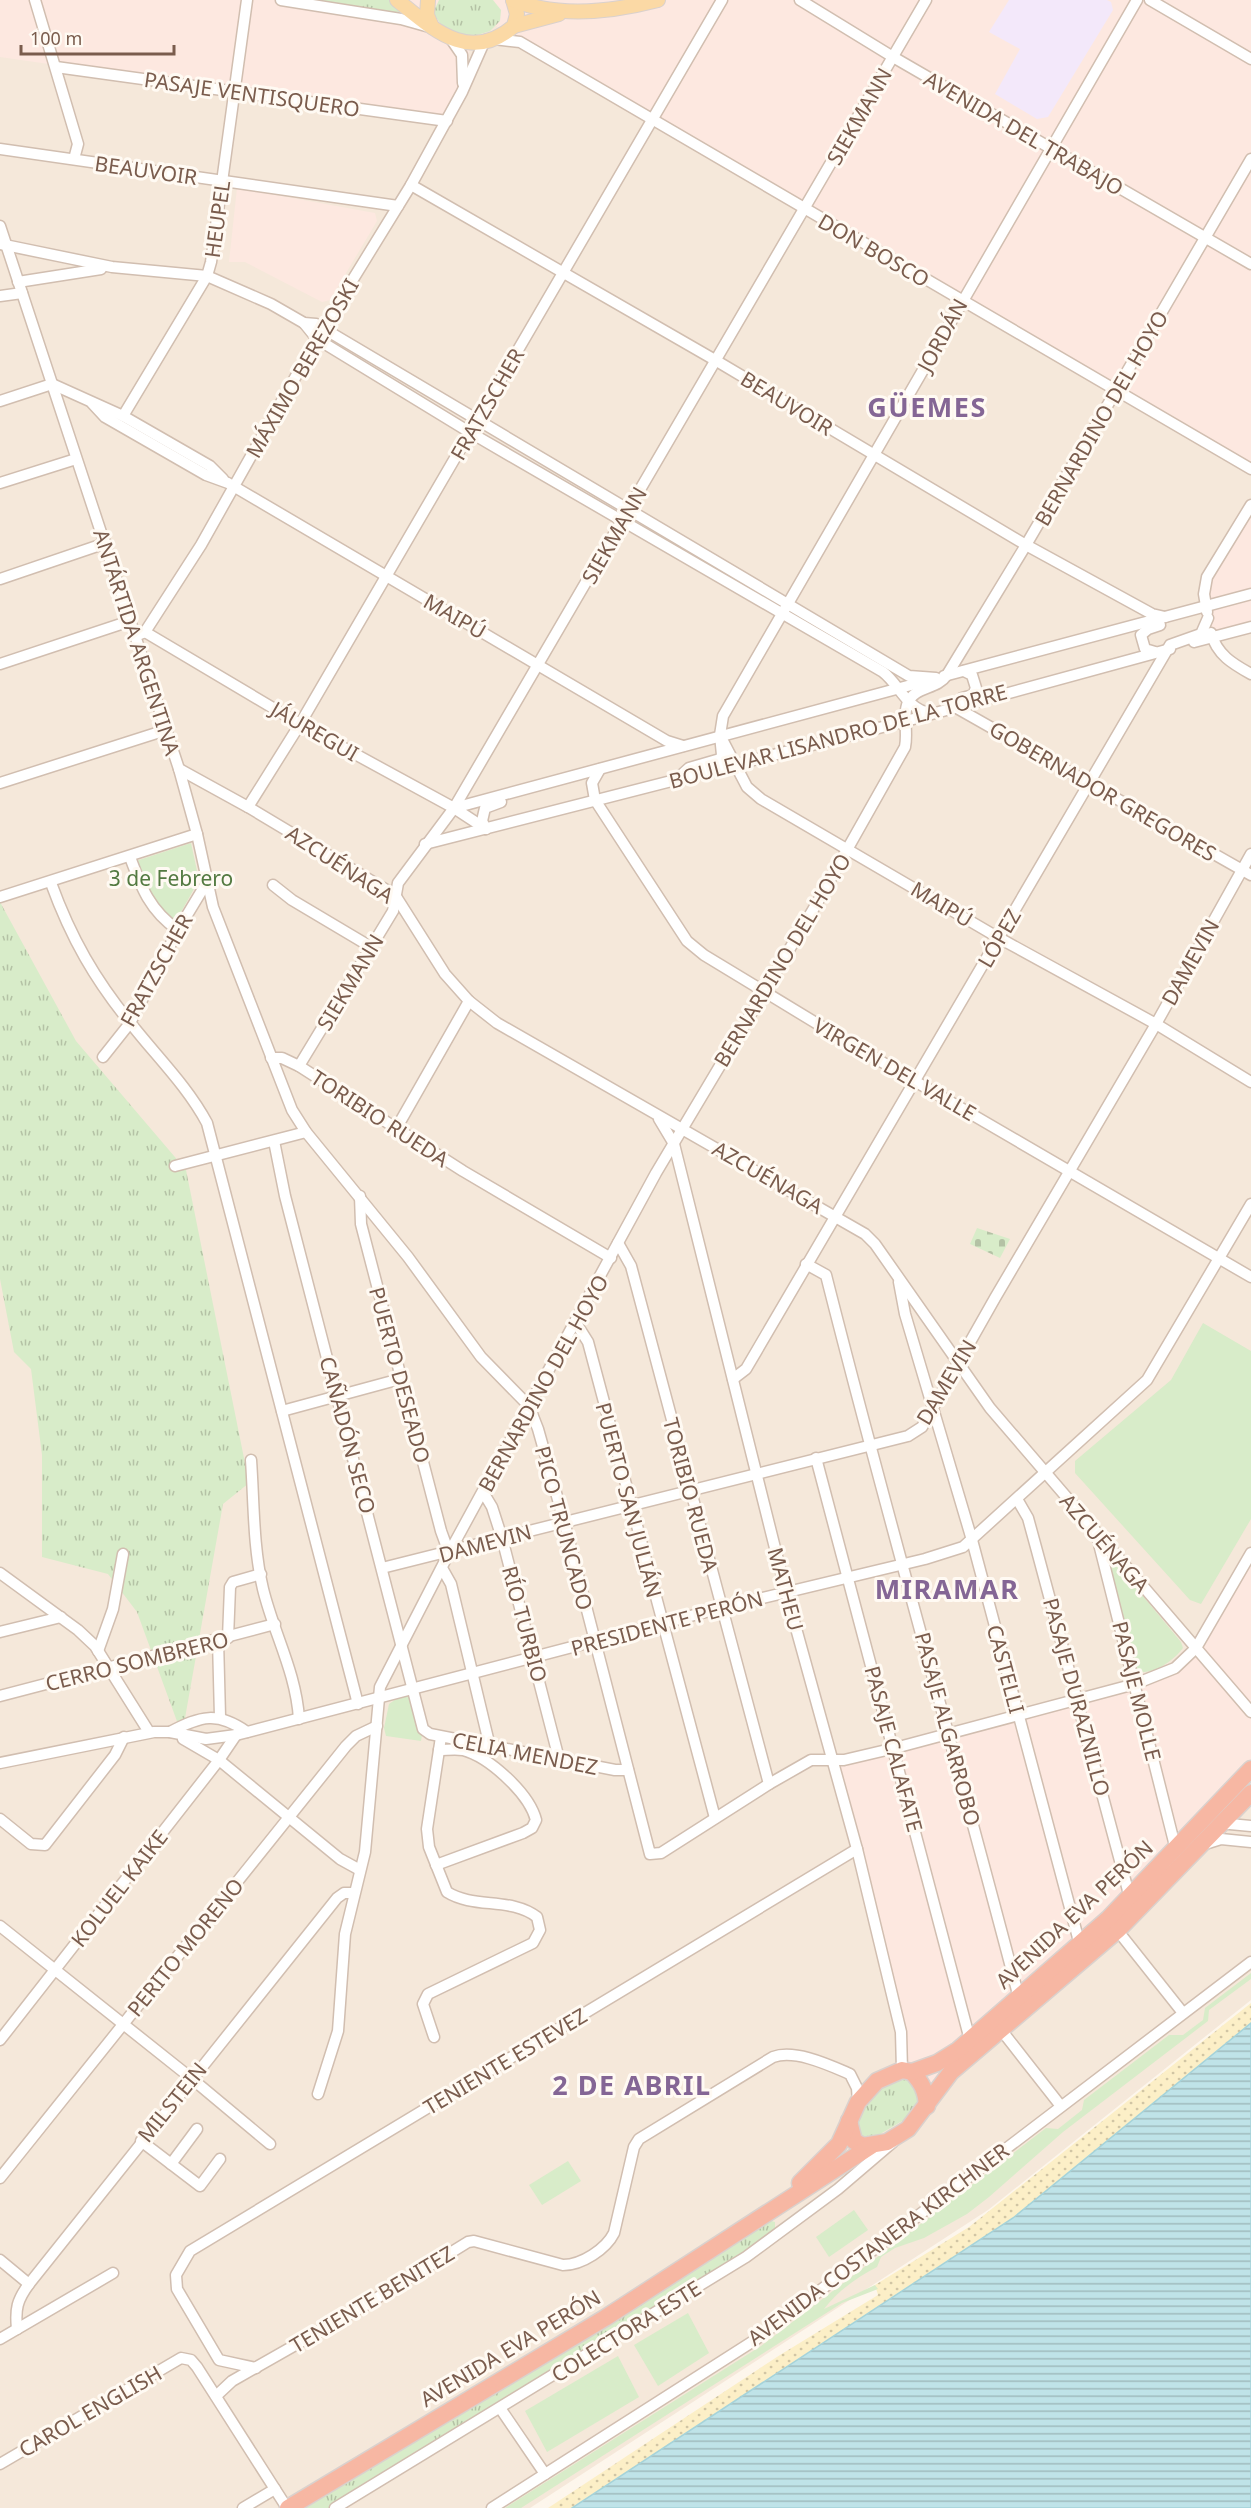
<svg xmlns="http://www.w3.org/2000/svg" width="1251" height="2508" font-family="'Noto Sans',sans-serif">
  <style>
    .residential { fill: #f5e8da }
    .commercial { fill: #fde8e0 }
    .education { fill: #f3e8fa }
    .grass { fill: url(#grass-tufts) }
    .sand { fill: url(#sand-dots) }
    .cemetery { fill: url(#cemetery-stones) }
    .park { fill: #d8ecc9 }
    .water { fill: url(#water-rules); stroke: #a5d3da; stroke-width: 1.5 }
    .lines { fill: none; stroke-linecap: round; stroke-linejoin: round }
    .minor-casing { stroke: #d1beb0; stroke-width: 13 }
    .major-casing { stroke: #dad1cd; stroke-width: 16 }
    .highway-casing { stroke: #dad1cd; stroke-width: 19 }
    .minor { stroke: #fff; stroke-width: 10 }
    .major { stroke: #fbd9a5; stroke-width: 14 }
    .highway { stroke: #f7b7a3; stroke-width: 16 }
    .labels { text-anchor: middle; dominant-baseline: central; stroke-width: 6; stroke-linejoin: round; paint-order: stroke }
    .street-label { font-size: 21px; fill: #7a5c4d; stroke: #fffaf3 }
    .park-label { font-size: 21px; fill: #537a41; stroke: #fffaf3 }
    .district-label { font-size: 27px; font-weight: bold; letter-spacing: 1.5px; fill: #846695; stroke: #fffaf3 }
  </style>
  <defs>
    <pattern id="grass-tufts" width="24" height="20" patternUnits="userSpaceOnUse" patternTransform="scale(1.5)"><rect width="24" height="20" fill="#d8ecc9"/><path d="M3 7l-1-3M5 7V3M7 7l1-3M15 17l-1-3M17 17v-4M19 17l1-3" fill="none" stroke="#b4c2a5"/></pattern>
    <pattern id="sand-dots" width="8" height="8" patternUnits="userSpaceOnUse" patternTransform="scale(1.5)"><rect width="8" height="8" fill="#fcefc7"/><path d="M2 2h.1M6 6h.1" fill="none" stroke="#d1c5a4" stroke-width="1.8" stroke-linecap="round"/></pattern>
    <pattern id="cemetery-stones" width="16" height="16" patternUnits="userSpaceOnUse" patternTransform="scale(1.5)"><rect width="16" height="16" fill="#d8ecc9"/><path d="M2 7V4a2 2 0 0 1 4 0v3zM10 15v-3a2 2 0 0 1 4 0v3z" fill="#b4c2a5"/></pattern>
    <pattern id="water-rules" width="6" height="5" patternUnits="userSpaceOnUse" patternTransform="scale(1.5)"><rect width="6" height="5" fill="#bfe3e8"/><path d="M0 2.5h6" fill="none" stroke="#a0bbbe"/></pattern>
  </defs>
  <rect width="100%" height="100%" fill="#fdf6ec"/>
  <polygon class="residential" points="0,0 1251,0 1251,2000 988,2210 530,2508 0,2508"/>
  <g class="commercial">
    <polygon points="0,0 1251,0 1251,469 476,14 462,92 447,121 0,57"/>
    <polygon points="237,188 375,213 377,221 330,300 322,302 245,262 229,262"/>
    <polygon points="1251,505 1251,627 1213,638 1204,600 1207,577"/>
    <polygon points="1251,1553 1251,1793 927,2106 907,2070 901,2033 833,1761 1135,1684 1185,1661"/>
  </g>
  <polygon class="education" points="1009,0 1107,0 1111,2 1113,10 1048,117 1037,119 995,94 1020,49 989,32"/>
  <g class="grass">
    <polygon points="306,0 390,0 406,16"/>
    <polygon points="439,0 493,0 501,10 500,21 490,31 468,38 442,26 433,13"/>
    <polygon points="0,902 76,1041 186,1170 249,1483 223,1504 182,1735 137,1612 108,1574 42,1557 42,1455 31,1369 14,1352 0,1279"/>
    <path d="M907,2078l11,12 1,15 -10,12 -39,23 -14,-5c2,-31 19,-52 51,-57z"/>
    <polygon points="768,2220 775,2222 775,2228 770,2235 729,2263 329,2508 306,2508"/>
  </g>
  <polygon class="sand" points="1251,2003 1251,2080 648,2508 548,2508 780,2355 878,2295 875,2285 969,2227"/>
  <polygon class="cemetery" points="977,1228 1010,1239 1000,1258 970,1244"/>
  <g class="park">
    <path d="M191,843l8,37 -23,41c-23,-15 -30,-35 -40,-60z"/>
    <polygon points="1203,1323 1251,1351 1251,1519 1201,1604 1190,1600 1075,1473 1075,1461 1171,1380"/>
    <path d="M1112,1565l6,1 63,76 2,6c-9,12 -28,26 -44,24l-4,-6 -25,-96z"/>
    <polygon points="412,1688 423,1729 421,1741 386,1736 384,1728 389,1704"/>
    <path d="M1251,1973v6l-42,31 -1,11 -145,111 -74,65 -22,17 -43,24 -29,10 -14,9 -4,10c-21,11 -38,23 -53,42l51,-24 3,4 -36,14 -321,205h-16l256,-162 285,-218 12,1 24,-19 2,-10 85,-65h14l20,-15 2,-12z"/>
    <polygon points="568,2161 581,2181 542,2205 529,2185"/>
    <polygon points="854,2210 868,2230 829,2257 816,2237"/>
    <polygon points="688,2313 709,2353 658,2386 634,2345"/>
    <polygon points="618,2356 639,2397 547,2452 525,2411"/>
  </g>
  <polygon class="water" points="1251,2023 1251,2508 572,2508 1013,2218"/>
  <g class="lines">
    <defs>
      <g id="minor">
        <polyline points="35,0 78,144 74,159"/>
        <polyline points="281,0 401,19 426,26"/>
        <polyline points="800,0 893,57 1251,264"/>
        <polyline points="1150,0 1251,59"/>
        <polyline points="451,39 462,55 463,83"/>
        <polyline points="494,39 520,42 1251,469"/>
        <polyline points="56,67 447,121"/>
        <polyline points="0,149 398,206"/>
        <polyline points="411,185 715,360 1026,545 1152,614 1165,617"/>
        <polyline points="0,226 179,769 197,834 213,907 292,1110 306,1132 408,1257 481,1357 529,1406 538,1429 564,1521 650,1854 661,1853 769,1784 811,1760 844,1760 895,1748 1135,1684 1175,1668 1196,1648 1251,1553"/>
        <polyline points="0,244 112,267 207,276 271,304 304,323 316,324 909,676 936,678"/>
        <polyline points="18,282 101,269"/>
        <polyline points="0,296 22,293"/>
        <path d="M304,323l13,16 154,94 412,239c16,12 24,38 47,41"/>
        <polyline points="52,384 123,416 210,466 223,479"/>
        <polyline points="0,401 52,384"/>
        <polyline points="92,403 105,417 206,475 228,483 667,741 683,746"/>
        <polyline points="123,416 207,276 211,262 247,0"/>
        <polyline points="0,483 76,459"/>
        <polyline points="0,579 106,543"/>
        <polyline points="1207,612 1204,594 1207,577 1251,505"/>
        <polyline points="145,632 300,724 454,808 486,829"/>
        <path d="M1211,633c6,22 22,31 40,41"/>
        <polyline points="135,636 145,632 201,545 323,328 411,185 462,92 485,40"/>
        <polyline points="1194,642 1251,627"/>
        <polyline points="1155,652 1145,649 1141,635 1148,629 1160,625"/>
        <polyline points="0,664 130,621"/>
        <polyline points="944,676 1251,594"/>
        <polyline points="962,698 973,695 976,688 972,675 964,671"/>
        <polyline points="955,707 1251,875"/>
        <polyline points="723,741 747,787 761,799 999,938 1156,1024 1251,1082"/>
        <polyline points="179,769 248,807 395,895 445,974 469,1001 497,1023 865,1234 875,1244 990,1408 1251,1712"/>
        <polyline points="600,769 592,783 595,800 687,941 704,955 839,1037 1251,1277"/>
        <polyline points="678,778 689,768 720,759 722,755 720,735 723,716 1137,0"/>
        <polyline points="0,783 166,730"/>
        <polyline points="248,807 300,724 722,0"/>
        <polyline points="454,808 926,681"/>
        <polyline points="486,829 482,821 485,808 501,802"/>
        <polyline points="425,844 906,721 1170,649"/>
        <path d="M130,857c11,30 20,54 48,73"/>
        <path d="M51,883c20,55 44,97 81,142 26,33 55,61 75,98l151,581"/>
        <polyline points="273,885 292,900 371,947"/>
        <polyline points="0,897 197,834"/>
        <polyline points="103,1057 130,1023 178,930 207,882"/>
        <polyline points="271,1058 282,1058 299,1066 463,1171 611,1258"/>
        <polyline points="299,1066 393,911 398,883 454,808 926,0"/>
        <polyline points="659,1119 674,1144 786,1592 857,1849 901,2032 902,2070"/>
        <polyline points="396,1129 469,1001"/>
        <polyline points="274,1141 285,1196 423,1729 430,1734 615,1770 628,1770"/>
        <polyline points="175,1166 306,1132"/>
        <polyline points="360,1196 361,1224 441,1531 449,1553"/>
        <polyline points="618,1243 631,1266 769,1784"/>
        <path d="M806,1264l20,11c61,242 130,481 193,723"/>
        <polyline points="899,1282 905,1314 972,1540 1081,1949"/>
        <polyline points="576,1323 588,1342 715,1818"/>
        <polyline points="733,1379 746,1369 1170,645 1201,634 1208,618"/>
        <polyline points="282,1411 400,1379"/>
        <polyline points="816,1458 970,2040"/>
        <path d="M251,1460c3,42 2,87 12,129 11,45 33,83 36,130"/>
        <polyline points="483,1492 492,1507 502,1538 559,1759"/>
        <polyline points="1017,1499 1028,1518 1037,1551 1130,1898"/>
        <polyline points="1097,1536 1176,1850"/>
        <polyline points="382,1568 908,1436 922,1427 995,1298 1156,1024 1251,854"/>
        <polyline points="442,1568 451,1584 490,1747"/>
        <polyline points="0,1573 78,1630 95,1646 149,1732"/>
        <polyline points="0,1632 61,1617"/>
        <polyline points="228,1638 230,1587 233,1582 261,1574"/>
        <polyline points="218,1640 220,1717"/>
        <polyline points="98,1651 113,1609 123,1554"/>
        <polyline points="0,1696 275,1624"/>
        <path d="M170,1732c31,-16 47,-21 77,0"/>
        <polyline points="183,1739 219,1760 340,1859 360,1870"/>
        <polyline points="0,1763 154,1732 170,1732 206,1739 236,1735 721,1608 925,1559 963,1547 1147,1380 1251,1204"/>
        <polyline points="0,1819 31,1844 45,1845 115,1755 124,1737"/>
        <polyline points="1219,1823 1251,1826"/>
        <polyline points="1205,1844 1221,1839 1251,1842"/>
        <path d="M436,1865l87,-32 9,-5 4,-8c-7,-27 -47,-63 -73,-70 -8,-1 -16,0 -24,0"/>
        <polyline points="0,1926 191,2078 270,2144"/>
        <polyline points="1114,1926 1183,2013"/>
        <polyline points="1002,2031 1060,2105"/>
        <path d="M434,2037l-11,-33 5,-10 105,-51 7,-13 -3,-13c-26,-20 -63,-8 -90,-25l-18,-45 -2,-18 14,-92"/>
        <polyline points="0,2040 219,1760 236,1735"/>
        <path d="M318,2094l20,-63 7,-97 20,-82 15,-165 69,-134 207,-380 161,-270 88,-156c3,-14 -2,-29 2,-42 7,-20 29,-14 40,-30l79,-130 225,-386"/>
        <polyline points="141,2141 200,2186 220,2159"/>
        <polyline points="171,2164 197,2129"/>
        <polyline points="0,2178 346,1746 356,1736 377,1726"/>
        <polyline points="0,2260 29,2284"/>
        <path d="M17,2329c-2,-20 0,-29 12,-45l308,-386 7,-5h10"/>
        <polyline points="0,2339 113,2273"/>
        <polyline points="256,2368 219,2360 177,2289 176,2275 190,2251 857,1849"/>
        <path d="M216,2396l16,-15 132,-75 104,-64 6,-1 89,24c19,0 43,-16 51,-32l20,-86 5,-8 134,-82c22,-8 56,8 77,17l7,14 1,14"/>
        <polyline points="500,2408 545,2474"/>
        <polyline points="0,2464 181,2358 191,2360 197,2367 287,2508"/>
        <polyline points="243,2508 275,2489"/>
        <polyline points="335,2508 746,2257 838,2189 893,2142"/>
        <polyline points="492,2508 755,2340 1251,1962"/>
      </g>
      <g id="major">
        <path d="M397,0c35,28 72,65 117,26l3,-12 -4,-14"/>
        <polyline points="428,0 427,15 432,27"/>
        <path d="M513,0c45,18 99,12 145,0"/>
        <polyline points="514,26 559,14"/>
      </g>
      <g id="highway">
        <path d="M912,2072c10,11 14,19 15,34"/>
        <polyline points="849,2121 854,2141 863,2146 887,2142 908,2129 951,2072 1118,1930 1251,1793"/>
        <polyline points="800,2183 839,2144 858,2102 877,2081 902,2070 912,2072 937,2063 958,2050 1108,1919 1251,1769"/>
        <polyline points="288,2508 605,2318 871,2146"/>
      </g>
    </defs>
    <use href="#minor" class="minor-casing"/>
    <use href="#major" class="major-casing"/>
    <use href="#highway" class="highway-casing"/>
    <use href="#minor" class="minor"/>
    <use href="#major" class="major"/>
    <use href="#highway" class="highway"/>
  </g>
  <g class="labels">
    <g class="street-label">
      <text transform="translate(252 94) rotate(8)">PASAJE VENTISQUERO</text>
      <text transform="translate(859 116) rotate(-60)">SIEKMANN</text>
      <text transform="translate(1024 133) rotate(30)">AVENIDA DEL TRABAJO</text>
      <text transform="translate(146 170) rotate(8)">BEAUVOIR</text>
      <text transform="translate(217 219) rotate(-82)">HEUPEL</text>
      <text transform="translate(874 250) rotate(30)">DON BOSCO</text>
      <text transform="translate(942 335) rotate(-61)">JORDÁN</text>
      <text transform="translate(302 368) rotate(-60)">MÁXIMO BEREZOSKI</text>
      <text transform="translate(787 403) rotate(31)">BEAUVOIR</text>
      <text transform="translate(487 404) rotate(-60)">FRATZSCHER</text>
      <text transform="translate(1101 418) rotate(-60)">BERNARDINO DEL HOYO</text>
      <text transform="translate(614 535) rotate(-60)">SIEKMANN</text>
      <text transform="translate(455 616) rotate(30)">MAIPÚ</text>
      <text transform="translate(137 642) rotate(72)">ANTÁRTIDA ARGENTINA</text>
      <text transform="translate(315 731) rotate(30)">JÁUREGUI</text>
      <text transform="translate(838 736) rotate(-15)">BOULEVAR LISANDRO DE LA TORRE</text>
      <text transform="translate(1103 791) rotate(30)">GOBERNADOR GREGORES</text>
      <text transform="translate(340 864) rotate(33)">AZCUÉNAGA</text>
      <text transform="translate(942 904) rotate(31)">MAIPÚ</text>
      <text transform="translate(999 938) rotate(-60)">LÓPEZ</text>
      <text transform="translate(782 960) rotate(-59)">BERNARDINO DEL HOYO</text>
      <text transform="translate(1190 962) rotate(-61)">DAMEVIN</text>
      <text transform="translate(156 970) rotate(-61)">FRATZSCHER</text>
      <text transform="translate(350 982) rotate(-59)">SIEKMANN</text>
      <text transform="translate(895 1069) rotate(30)">VIRGEN DEL VALLE</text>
      <text transform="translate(380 1118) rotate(33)">TORIBIO RUEDA</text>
      <text transform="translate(768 1177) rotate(30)">AZCUÉNAGA</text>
      <text transform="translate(400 1375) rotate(75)">PUERTO DESEADO</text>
      <text transform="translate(946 1382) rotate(-59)">DAMEVIN</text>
      <text transform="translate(543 1383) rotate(-61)">BERNARDINO DEL HOYO</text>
      <text transform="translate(348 1435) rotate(75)">CAÑADÓN SECO</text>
      <text transform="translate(691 1495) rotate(75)">TORIBIO RUEDA</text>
      <text transform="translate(629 1500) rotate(75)">PUERTO SAN JULIÁN</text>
      <text transform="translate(564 1528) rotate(75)">PICO TRUNCADO</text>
      <text transform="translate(485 1543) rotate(-15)">DAMEVIN</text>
      <text transform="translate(1105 1543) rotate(49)">AZCUÉNAGA</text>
      <text transform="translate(786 1589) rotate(75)">MATHEU</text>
      <text transform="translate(667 1623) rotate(-15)">PRESIDENTE PERÓN</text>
      <text transform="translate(525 1624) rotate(75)">RÍO TURBIO</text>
      <text transform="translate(137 1661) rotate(-14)">CERRO SOMBRERO</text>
      <text transform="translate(1006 1669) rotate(75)">CASTELLI</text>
      <text transform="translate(1137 1691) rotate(76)">PASAJE MOLLE</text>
      <text transform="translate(1077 1697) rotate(75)">PASAJE DURAZNILLO</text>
      <text transform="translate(948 1729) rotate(75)">PASAJE ALGARROBO</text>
      <text transform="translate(894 1749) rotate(75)">PASAJE CALAFATE</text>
      <text transform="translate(525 1753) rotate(11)">CELIA MENDEZ</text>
      <text transform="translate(119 1888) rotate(-52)">KOLUEL KAIKE</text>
      <text transform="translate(1074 1914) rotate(-43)">AVENIDA EVA PERÓN</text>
      <text transform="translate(185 1947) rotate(-51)">PERITO MORENO</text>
      <text transform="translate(505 2061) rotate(-31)">TENIENTE ESTEVEZ</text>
      <text transform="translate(172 2102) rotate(-51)">MILSTEIN</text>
      <text transform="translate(878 2244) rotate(-37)">AVENIDA COSTANERA KIRCHNER</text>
      <text transform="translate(372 2299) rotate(-31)">TENIENTE BENITEZ</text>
      <text transform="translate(626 2331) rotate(-32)">COLECTORA ESTE</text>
      <text transform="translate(510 2348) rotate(-31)">AVENIDA EVA PERÓN</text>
      <text transform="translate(90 2411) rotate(-30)">CAROL ENGLISH</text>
    </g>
    <g class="park-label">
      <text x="171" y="878">3 de Febrero</text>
    </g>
    <g class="district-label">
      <text x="927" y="406">GÜEMES</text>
      <text x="947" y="1588">MIRAMAR</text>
      <text x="632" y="2084">2 DE ABRIL</text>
    </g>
  </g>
  <path d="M21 45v9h153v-9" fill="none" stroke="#7a5c4d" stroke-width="3"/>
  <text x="30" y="45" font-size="18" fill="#7a5c4d" stroke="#fffaf3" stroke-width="4.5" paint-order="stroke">100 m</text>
</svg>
